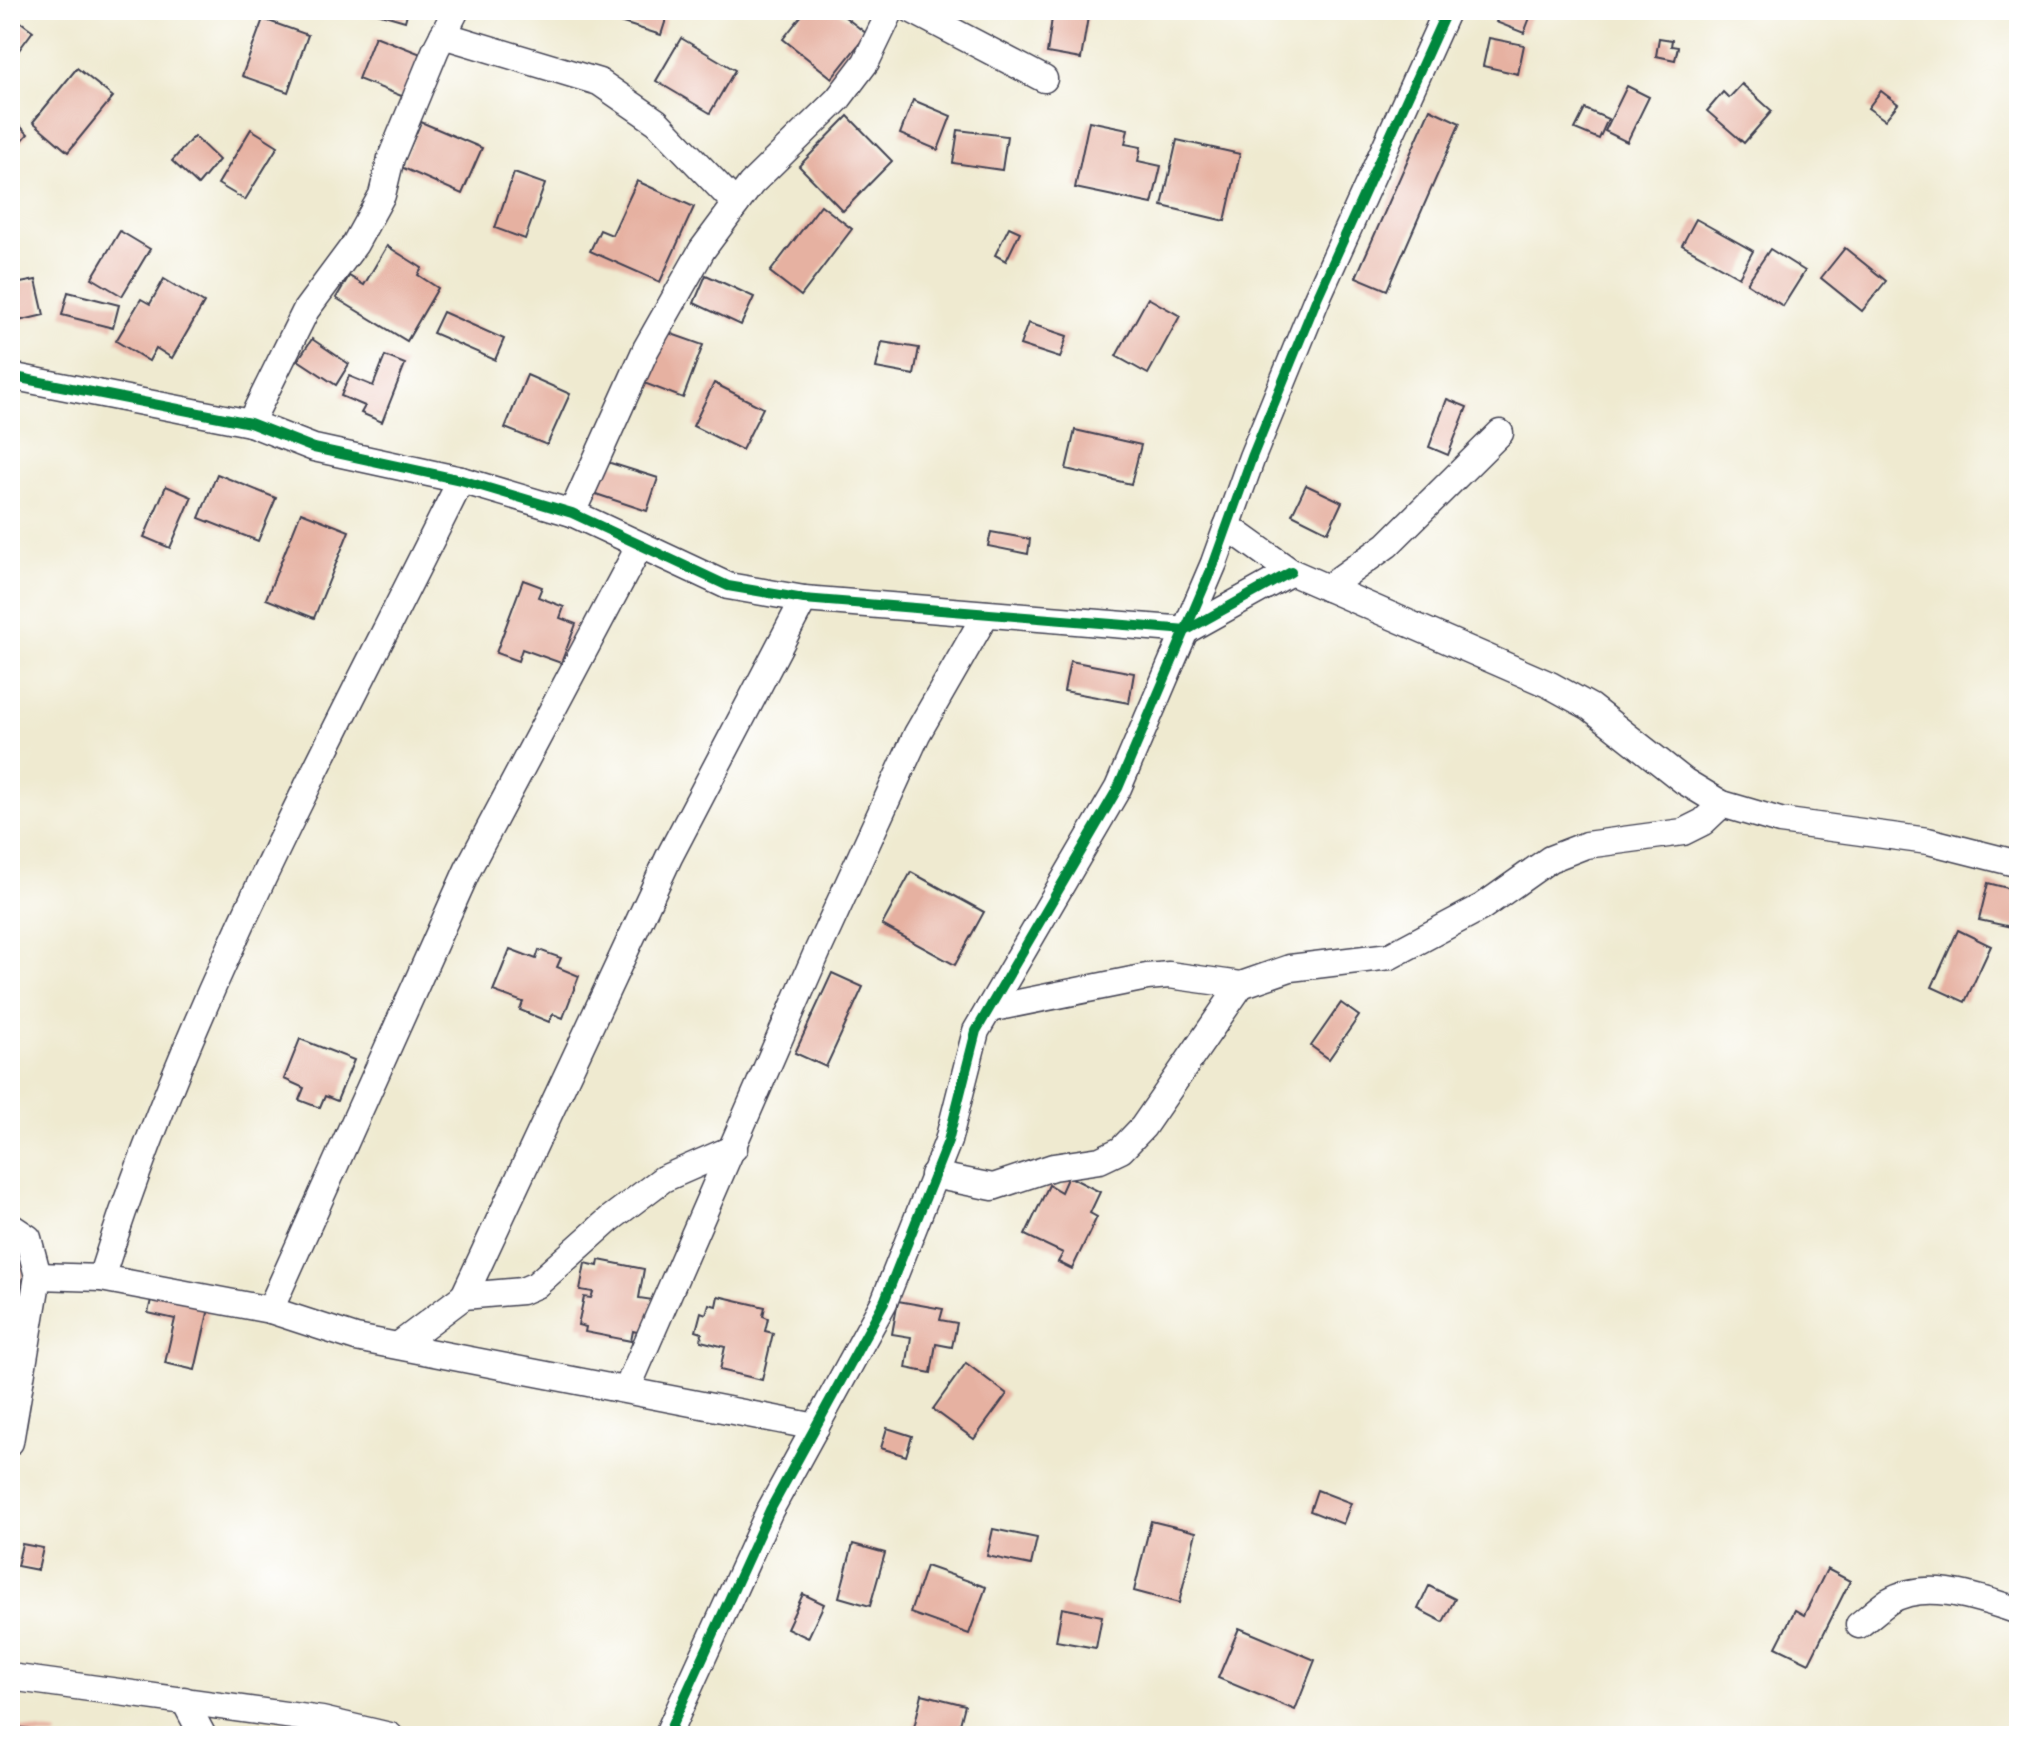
<svg xmlns="http://www.w3.org/2000/svg" width="2029" height="1746" font-family="'Libre Bodoni',serif">
  <style>
    .building { fill: #e6b1a1 }
    .lines { fill: none; stroke-linecap: round; stroke-linejoin: round }
    .minor-casing { stroke: #414051; stroke-width: 29 }
    .minor { stroke: #fff; stroke-width: 26 }
    .cycleway-casing { stroke: #fff; stroke-width: 15 }
    .cycleway { stroke: #00873e; stroke-width: 10 }
  </style>
  <rect width="100%" height="100%" fill="#fff"/>
  <filter id="ink" filterUnits="userSpaceOnUse"><feTurbulence type="fractalNoise" baseFrequency=".0125" numOctaves="2"/><feDisplacementMap in="SourceGraphic" scale="16" xChannelSelector="R" yChannelSelector="G"/><feConvolveMatrix kernelMatrix="1 2 1 2 8 2 1 2 1" color-interpolation-filters="sRGB"/></filter>
  <filter id="wash" filterUnits="userSpaceOnUse"><feTurbulence type="fractalNoise" baseFrequency=".006" numOctaves="4" result="noise"/><feDisplacementMap in="SourceGraphic" scale="32" xChannelSelector="R" yChannelSelector="G"/><feGaussianBlur stdDeviation="1.8" result="paint"/><feColorMatrix in="noise" values="0 0 0 0 0 0 0 0 0 0 0 0 0 0 0 0 0 1.4 0 .05"/><feComposite in="paint" operator="in"/></filter>
  <g filter="url(#wash)">
    <rect width="100%" height="100%" fill="#efead0"/>
    <g id="blocks">
      <g class="building">
        <polygon points="367,10 408,10 405,21"/>
        <polygon points="610,10 669,10 661,35 607,18"/>
        <polygon points="806,10 836,10 867,34 832,78 783,39"/>
        <polygon points="1062,10 1089,11 1081,59 1047,53 1052,18 1060,19"/>
        <polygon points="1501,10 1533,10 1524,33 1496,22"/>
        <polygon points="10,14 33,31 10,62"/>
        <polygon points="263,19 308,35 288,92 242,76"/>
        <polygon points="375,36 421,54 404,97 358,79"/>
        <polygon points="681,38 735,70 710,113 656,81"/>
        <polygon points="1489,38 1524,45 1518,74 1483,66"/>
        <polygon points="1659,38 1672,40 1671,46 1678,47 1675,60 1656,56"/>
        <polygon points="77,68 113,97 68,152 33,122"/>
        <polygon points="1742,84 1772,111 1744,143 1707,111 1723,92 1729,98"/>
        <polygon points="1627,86 1649,97 1627,142 1605,131"/>
        <polygon points="1881,91 1898,104 1885,120 1868,108"/>
        <polygon points="913,100 951,116 938,150 900,134"/>
        <polygon points="1430,109 1460,123 1387,290 1356,277"/>
        <polygon points="1585,109 1608,119 1599,139 1575,129"/>
        <polygon points="10,116 28,134 10,154"/>
        <polygon points="848,116 892,161 843,211 799,166"/>
        <polygon points="1089,121 1128,129 1125,144 1141,147 1138,161 1161,166 1152,204 1075,188"/>
        <polygon points="421,122 482,148 462,194 401,167"/>
        <polygon points="251,129 278,146 245,200 218,184"/>
        <polygon points="958,130 1007,136 1002,170 953,163"/>
        <polygon points="194,136 219,160 198,185 172,161"/>
        <polygon points="1177,140 1240,154 1225,221 1162,206"/>
        <polygon points="514,173 545,184 525,239 495,228"/>
        <polygon points="637,181 694,207 660,282 590,251 600,230 612,235"/>
        <polygon points="821,205 852,229 801,296 770,272"/>
        <polygon points="1696,219 1753,251 1739,277 1682,245"/>
        <polygon points="1009,227 1020,232 1006,261 995,255"/>
        <polygon points="120,231 150,249 122,296 92,278"/>
        <polygon points="387,246 422,268 418,275 438,288 407,341 336,298 349,276 364,285"/>
        <polygon points="1845,248 1886,281 1862,311 1821,278"/>
        <polygon points="1770,249 1805,271 1783,306 1747,283"/>
        <polygon points="706,275 754,297 741,325 694,303"/>
        <polygon points="164,279 204,303 172,358 156,348 149,361 116,341 141,299 150,304"/>
        <polygon points="36,280 44,315 10,323 10,285"/>
        <polygon points="68,292 119,305 113,328 62,315"/>
        <polygon points="1148,298 1180,316 1148,374 1116,356"/>
        <polygon points="443,312 504,339 495,360 433,333"/>
        <polygon points="1028,323 1067,336 1060,358 1020,345"/>
        <polygon points="663,331 703,345 683,398 644,383"/>
        <polygon points="312,339 349,364 336,385 298,360"/>
        <polygon points="882,342 919,348 914,375 876,368"/>
        <polygon points="385,356 405,364 382,422 361,413 365,406 341,396 349,376 373,386"/>
        <polygon points="527,375 570,394 547,445 505,428"/>
        <polygon points="714,383 763,408 742,450 693,426"/>
        <polygon points="1447,399 1467,407 1448,455 1429,447"/>
        <polygon points="1075,430 1141,445 1131,484 1066,469"/>
        <polygon points="604,461 658,478 647,511 593,493"/>
        <polygon points="217,474 276,498 258,541 199,518"/>
        <polygon points="1306,485 1342,502 1328,532 1292,514"/>
        <polygon points="166,486 192,497 170,548 144,537"/>
        <polygon points="301,512 349,531 314,618 266,599"/>
        <polygon points="991,532 1030,539 1028,554 988,546"/>
        <polygon points="523,580 542,587 538,597 564,607 560,618 576,624 561,663 522,649 518,661 496,653"/>
        <polygon points="1070,661 1134,673 1129,703 1064,691"/>
        <polygon points="911,872 984,912 955,965 882,925"/>
        <polygon points="1988,883 2019,891 2016,928 1979,920"/>
        <polygon points="1958,930 1991,946 1965,1002 1932,987"/>
        <polygon points="510,949 536,959 539,950 561,958 557,967 579,976 563,1018 553,1014 549,1022 520,1010 523,1002 493,991"/>
        <polygon points="832,973 863,987 826,1067 795,1053"/>
        <polygon points="1341,1003 1359,1016 1329,1059 1311,1046"/>
        <polygon points="300,1039 354,1060 337,1101 325,1096 320,1108 299,1100 304,1088 284,1079"/>
        <polygon points="1068,1176 1100,1192 1090,1213 1097,1217 1072,1269 1058,1262 1063,1253 1025,1235 1049,1185 1061,1192"/>
        <polygon points="10,1243 28,1246 20,1303 10,1301"/>
        <polygon points="599,1260 644,1269 639,1298 653,1300 645,1334 633,1331 631,1341 585,1332 586,1327 578,1325 584,1297 591,1298 593,1292 580,1290 585,1263 598,1266"/>
        <polygon points="153,1291 210,1304 195,1370 165,1363 175,1319 148,1313"/>
        <polygon points="718,1296 765,1307 763,1316 768,1318 765,1331 773,1333 762,1380 720,1370 725,1347 701,1341 702,1333 696,1331 701,1312 706,1314 709,1304 716,1306"/>
        <polygon points="898,1301 943,1309 940,1320 957,1323 952,1347 936,1344 931,1373 906,1368 911,1337 892,1334"/>
        <polygon points="966,1363 1007,1394 974,1439 933,1409"/>
        <polygon points="887,1428 912,1436 906,1456 881,1448"/>
        <polygon points="1317,1490 1351,1503 1343,1524 1310,1511"/>
        <polygon points="1151,1521 1196,1532 1179,1603 1134,1591"/>
        <polygon points="993,1529 1037,1538 1031,1565 987,1556"/>
        <polygon points="22,1544 43,1548 38,1570 17,1566"/>
        <polygon points="853,1544 885,1553 870,1606 839,1597"/>
        <polygon points="926,1566 986,1587 969,1634 910,1613"/>
        <polygon points="1827,1569 1850,1581 1809,1663 1776,1647 1795,1610 1804,1615"/>
        <polygon points="1429,1586 1455,1599 1443,1622 1418,1609"/>
        <polygon points="803,1594 824,1604 808,1638 787,1628"/>
        <polygon points="1062,1608 1102,1616 1096,1648 1056,1641"/>
        <polygon points="1239,1628 1315,1660 1295,1710 1218,1678"/>
        <polygon points="922,1694 965,1705 957,1736 912,1736"/>
        <polygon points="10,1726 58,1733 57,1736 10,1736"/>
      </g>
    </g>
  </g>
  <g filter="url(#ink)">
    <use href="#blocks" fill-opacity="0" stroke="#414051" stroke-width="2"/>
    <g class="lines">
      <defs>
        <g id="minor">
          <polyline points="912,10 1044,79"/>
          <polyline points="443,35 599,82 657,122 736,204"/>
          <polyline points="10,376 250,423 314,448 461,480 572,513 728,586 804,599 1187,630 1291,572"/>
          <polyline points="250,423 306,310 355,244 382,195 391,158 436,49 456,10"/>
          <polyline points="572,513 646,349 702,250 751,184 838,99 866,62 891,10"/>
          <polyline points="1227,526 1291,572 1550,685 1590,707 1684,781 1722,804 1780,821 1928,841 2019,864"/>
          <polyline points="1327,588 1387,545 1500,433"/>
          <polyline points="989,1009 1147,977 1169,975 1241,985 1290,968 1390,956 1482,907 1550,859 1586,845 1683,832 1703,822 1722,804"/>
          <polyline points="933,1175 993,1187 1053,1167 1100,1160 1121,1150 1143,1127 1241,985"/>
          <polyline points="10,1226 28,1238 38,1276 10,1442"/>
          <polyline points="38,1276 101,1278 270,1310 356,1338 816,1427"/>
          <path d="M101,1278c88,-279 231,-537 360,-798"/>
          <polyline points="464,1296 669,857 804,599"/>
          <polyline points="270,1310 468,869 640,545"/>
          <polyline points="399,1345 464,1296 522,1291 536,1285 610,1219 663,1179 734,1148"/>
          <polyline points="627,1389 818,950 917,734 986,614"/>
          <path d="M1859,1625c10,-8 20,-17 30,-24 39,-23 92,-2 130,10"/>
          <polyline points="10,1677 322,1720 390,1736"/>
          <polyline points="184,1700 203,1736"/>
          <polyline points="667,1736 770,1510 884,1302 948,1141 976,1031 1118,788 1214,563 1252,457 1317,298 1447,10"/>
        </g>
      </defs>
      <use href="#minor" class="minor-casing"/>
      <use href="#minor" class="minor"/>
      <defs>
        <g id="cycleway">
          <polyline points="10,376 250,423 314,448 461,480 572,513 728,586 804,599 1187,630 1291,572"/>
          <polyline points="667,1736 770,1510 884,1302 948,1141 976,1031 1118,788 1214,563 1252,457 1317,298 1447,10"/>
        </g>
      </defs>
      <use href="#cycleway" class="cycleway-casing"/>
      <use href="#cycleway" class="cycleway"/>
    </g>
  </g>
  <rect width="2029" height="1746" fill="none" stroke="#fff" stroke-width="40"/>
</svg>
